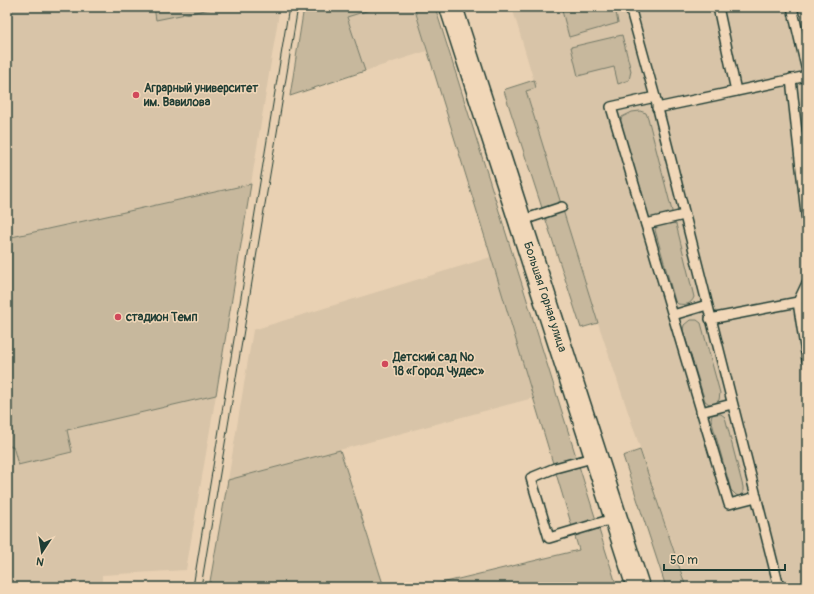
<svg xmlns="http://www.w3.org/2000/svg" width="814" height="594" font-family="Pangolin,sans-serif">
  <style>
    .built { fill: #d8c4a8 }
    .green { fill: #c7b89d; stroke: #737a68 }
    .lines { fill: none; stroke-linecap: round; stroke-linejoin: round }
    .service-casing { stroke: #1f3d34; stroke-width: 12 }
    .primary-casing { stroke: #1f3d34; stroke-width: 25 }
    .service { stroke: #f1d7b8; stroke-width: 9 }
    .primary { stroke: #f1d7b8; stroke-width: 22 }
    .tram { stroke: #1f3d34; stroke-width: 1 }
    .poi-dot { fill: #d1495b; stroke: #f1d7b8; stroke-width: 1.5 }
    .labels { text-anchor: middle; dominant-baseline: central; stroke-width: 3; stroke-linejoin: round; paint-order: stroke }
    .poi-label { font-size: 12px; font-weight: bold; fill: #1f3d34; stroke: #f1d7b8; text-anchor: start }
    .street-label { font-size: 12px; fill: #1f3d34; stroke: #f1d7b8 }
  </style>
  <rect width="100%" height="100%" fill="#e9d1b3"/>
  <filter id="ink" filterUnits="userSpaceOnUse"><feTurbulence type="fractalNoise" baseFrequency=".025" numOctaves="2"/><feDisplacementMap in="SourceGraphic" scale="8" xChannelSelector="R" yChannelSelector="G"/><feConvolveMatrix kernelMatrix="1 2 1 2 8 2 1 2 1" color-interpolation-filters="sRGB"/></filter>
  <g filter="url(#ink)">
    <g class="built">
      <polygon points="7,7 280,7 251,184 7,238"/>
      <polygon points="379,7 414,7 427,51 365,71 347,17"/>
      <polygon points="512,7 807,7 807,587 687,587 598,323 526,91 536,88"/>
      <polygon points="491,257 533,398 228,480 253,330"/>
      <polygon points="216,395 186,570 102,575 102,587 18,587 17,585 7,587 7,447 13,445 18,465 72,453 67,430"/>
    </g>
    <g class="green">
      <polygon points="154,7 209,7 210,9 156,20"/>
      <polygon points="304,7 379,7 347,17 365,71 290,96"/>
      <polygon points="414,7 435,7 617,587 425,587 579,550 491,257"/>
      <polygon points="561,7 615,7 618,23 569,37"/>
      <polygon points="622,35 631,71 629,80 618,84 614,67 578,76 571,47"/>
      <polygon points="534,80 536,88 526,91 598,323 581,328 504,91 506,89"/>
      <polygon points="640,111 646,113 648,118 672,211 671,214 655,219 650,218 648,215 620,122 622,117 632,112"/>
      <polygon points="251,184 216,395 67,430 72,452 18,465 13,446 7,447 7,238"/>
      <path d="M672,222l4,2 18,73c-3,8 -9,8 -16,7l-3,-3 -20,-71 2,-4z"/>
      <polygon points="690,320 697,320 701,323 720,393 719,400 714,404 709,404 705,401 683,330 684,325"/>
      <polygon points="716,414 721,414 725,417 743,487 743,494 739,496 736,495 731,490 711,419 712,415"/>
      <polygon points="340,450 384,587 209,587 228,480"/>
      <polygon points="640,450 685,584 687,587 666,587 623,456"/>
    </g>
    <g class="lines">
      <defs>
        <g id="service">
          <polyline points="630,7 655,97 779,587"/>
          <polyline points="718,7 736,91"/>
          <polyline points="792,7 807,71"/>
          <polyline points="791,79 807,222"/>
          <polyline points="655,97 611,107 729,504 756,497"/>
          <polyline points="657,108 807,76"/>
          <polyline points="520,221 562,207"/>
          <polyline points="646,224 684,215"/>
          <polyline points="798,302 807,360"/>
          <polyline points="673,315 707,305"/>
          <polyline points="710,319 798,302 807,283"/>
          <polyline points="701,412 732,404"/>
          <polyline points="596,457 555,468 531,478 549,538 616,518"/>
        </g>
        <polyline id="primary" points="451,7 638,587"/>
      </defs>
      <use href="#service" class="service-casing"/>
      <use href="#primary" class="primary-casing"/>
      <use href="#service" class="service"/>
      <use href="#primary" class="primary"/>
      <g class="tram">
        <polyline points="193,587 289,7"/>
        <polyline points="201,587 298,7"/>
      </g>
    </g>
  </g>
  <g class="poi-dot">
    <circle cx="136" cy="95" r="4"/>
    <circle cx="118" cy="317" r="4"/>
    <circle cx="385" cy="364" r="4"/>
  </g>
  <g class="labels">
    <g class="poi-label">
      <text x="144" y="88">Аграрный университет<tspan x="144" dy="14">им. Вавилова</tspan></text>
      <text x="126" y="317">стадион Темп</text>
      <text x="393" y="357">Детский сад №<tspan x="393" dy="14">18 «Город Чудес»</tspan></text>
    </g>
    <g class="street-label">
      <text transform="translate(545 297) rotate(72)">Большая Горная улица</text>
    </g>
  </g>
  <rect width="814" height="594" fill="none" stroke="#f1d7b8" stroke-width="24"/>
  <rect x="12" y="12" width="790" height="570" fill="none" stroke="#1f3d34" stroke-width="1.5" filter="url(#ink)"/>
  <g transform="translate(42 552) rotate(192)" stroke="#f1d7b8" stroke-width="3" paint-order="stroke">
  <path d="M0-3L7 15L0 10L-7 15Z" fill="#1f3d34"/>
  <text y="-6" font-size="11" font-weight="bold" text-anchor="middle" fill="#1f3d34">N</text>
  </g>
  <path d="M664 564v6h121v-6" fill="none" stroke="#1f3d34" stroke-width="2"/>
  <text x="670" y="564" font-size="12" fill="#1f3d34" stroke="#f1d7b8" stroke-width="3" paint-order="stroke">50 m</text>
</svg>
